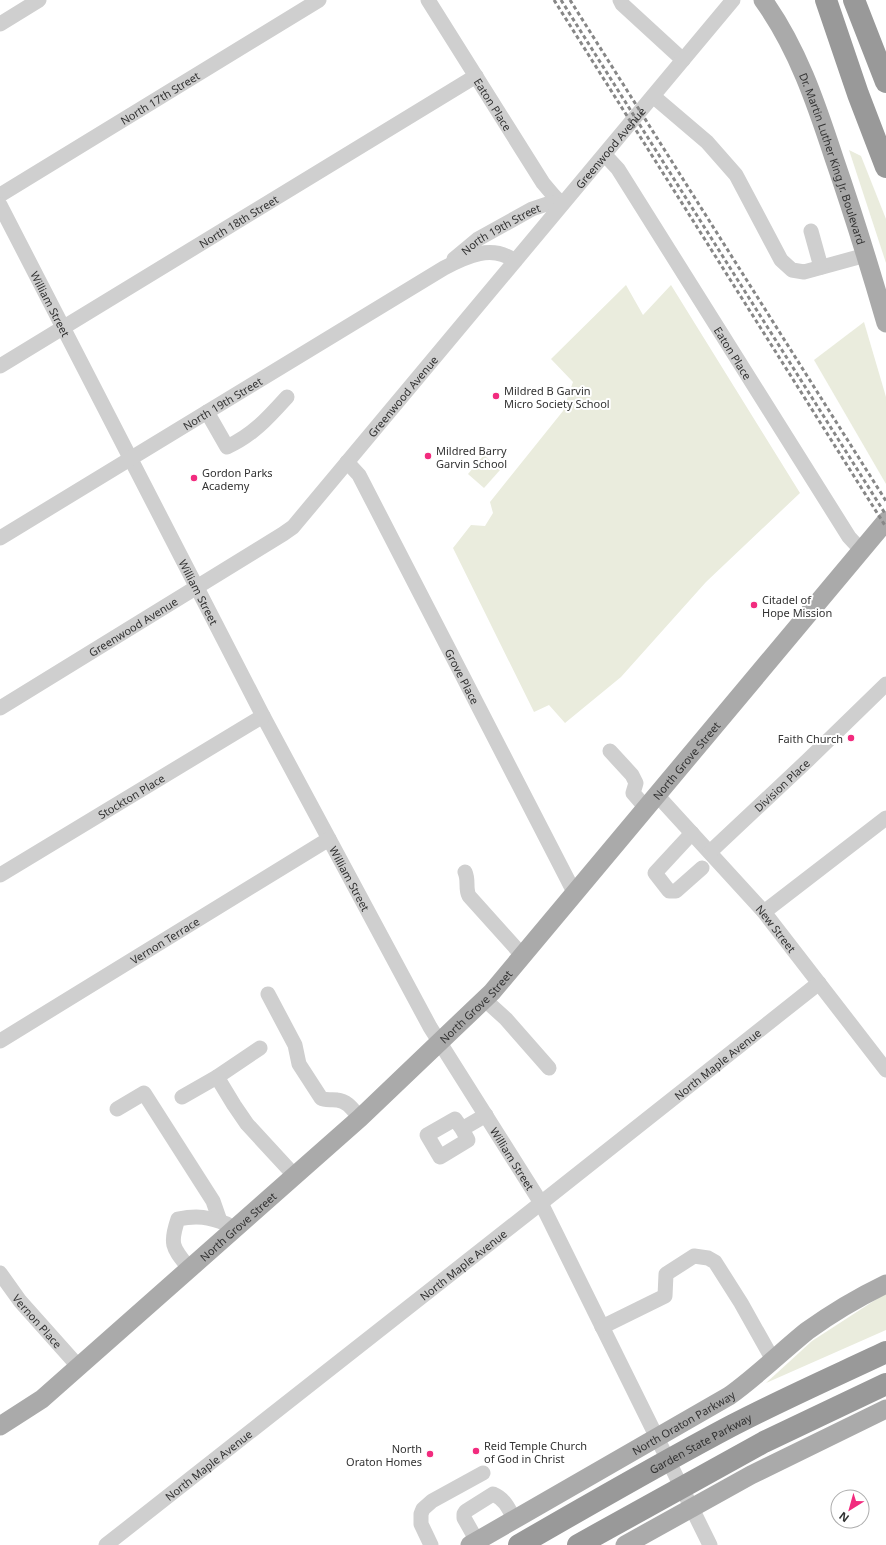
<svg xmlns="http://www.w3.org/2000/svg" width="886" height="1545" font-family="'Noto Sans',sans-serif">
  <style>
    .green { fill: #eaecdd }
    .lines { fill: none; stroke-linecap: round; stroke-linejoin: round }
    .minor { stroke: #cfcfcf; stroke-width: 15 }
    .major { stroke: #aaa; stroke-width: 19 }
    .highway { stroke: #999; stroke-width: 22 }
    .rail { stroke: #878787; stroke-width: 3; stroke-dasharray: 4 3; stroke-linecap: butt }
    .poi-dot { fill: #f22b7e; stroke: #fff; stroke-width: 1.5 }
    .labels { text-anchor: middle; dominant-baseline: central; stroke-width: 4; stroke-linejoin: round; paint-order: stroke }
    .street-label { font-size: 11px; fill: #323232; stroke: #fff }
    .poi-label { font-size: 11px; fill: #323232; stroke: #fff; text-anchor: start }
  </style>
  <rect width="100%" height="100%" fill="#fff"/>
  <g class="green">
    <polygon points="849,150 861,156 886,219 886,263"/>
    <polygon points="626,285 643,315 671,285 800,493 706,582 621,677 565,723 549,705 534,712 453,548 471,525 485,526 493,513 490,502 563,411 573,382 551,359"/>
    <polygon points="864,322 886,397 886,484 814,360"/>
    <polygon points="484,455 500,470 484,488 468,474"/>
    <polygon points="886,1293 886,1330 766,1383 812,1341"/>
  </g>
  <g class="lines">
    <g class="minor">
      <path id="s1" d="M428,0l115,183 11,13 8,8"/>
      <polyline points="620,0 622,4 683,60"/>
      <polyline points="0,24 39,0"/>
      <polyline points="653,96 707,142 736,175 781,260 792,270 804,272 866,255"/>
      <path id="s2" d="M605,155l13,14 231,368 13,14"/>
      <path id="s3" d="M0,195l319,-195"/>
      <path id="s4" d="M0,205l263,511 167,311 111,176 169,342"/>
      <polyline points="811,231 821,267"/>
      <path id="s5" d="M454,259l24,-20 54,-30 18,-6 12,1"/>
      <path id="s6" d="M0,366l476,-290"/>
      <path d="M207,412l20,35c26,-12 41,-29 60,-50"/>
      <path id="s7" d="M347,462l12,13 215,417"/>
      <path id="s8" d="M0,538l444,-270c23,-12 48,-24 71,-7"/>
      <path id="s9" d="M0,708l283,-174 10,-7 440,-527"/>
      <polyline points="610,751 632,775 636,783 633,793 646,808"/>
      <path id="s10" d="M657,795l107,117 122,158"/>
      <polyline points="692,833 655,873 669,891 676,891 702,868"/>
      <path id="s11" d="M710,852l98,-92 78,-76"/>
      <path d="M465,872c4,9 0,16 4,24l53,59"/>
      <path id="s12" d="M0,875l263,-159"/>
      <polyline points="764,912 886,818"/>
      <path d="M268,994l27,51 4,19 22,34c5,3 10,1 16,2 11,1 16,10 23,18"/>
      <polyline points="484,999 506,1019 549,1068"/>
      <path id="s13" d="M0,1041l329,-202"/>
      <polyline points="217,1077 260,1048"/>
      <polyline points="182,1097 217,1077 234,1105 247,1124 294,1175"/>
      <polyline points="117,1109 144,1093 213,1201 220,1221"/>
      <polyline points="462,1129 468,1140 440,1157 427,1135 455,1119 462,1129 486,1115"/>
      <path d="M189,1268c-16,-20 -20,-23 -11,-49 20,-4 30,-2 49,5"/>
      <path id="s14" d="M0,1273l20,28 58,65"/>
      <polyline points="602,1327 665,1296 666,1274 694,1256 708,1258 715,1262 741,1303 773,1360"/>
      <path d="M477,1541l-13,-23v-4l2,-3 27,-17c12,5 16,15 21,25"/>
      <path id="s15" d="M106,1545l435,-342 278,-220"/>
      <polyline points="431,1545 421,1524 421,1514 423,1509 432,1501 483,1473"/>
    </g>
    <g class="major">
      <path id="s16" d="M763,0c34,47 53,103 71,158 19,55 36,110 52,165"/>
      <path id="s17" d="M0,1426l42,-27 318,-281 132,-126 394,-471"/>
      <path id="s18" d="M470,1545l259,-149c28,-20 52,-44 78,-65 25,-18 52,-34 79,-47"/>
      <polyline points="625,1545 751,1475 886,1409"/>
    </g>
    <g class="highway">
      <polyline points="826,0 858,94 886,167"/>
      <polyline points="854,0 886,82"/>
      <path id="s19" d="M519,1545c71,-41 142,-82 214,-120 50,-26 102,-49 153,-73"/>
      <polyline points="578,1545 764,1442 886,1384"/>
    </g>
    <g class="rail">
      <polyline points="554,0 886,527"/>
      <polyline points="561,0 886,515"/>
      <polyline points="570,0 886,501"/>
    </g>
  </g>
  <g class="poi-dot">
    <circle cx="496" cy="396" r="4"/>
    <circle cx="428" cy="456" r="4"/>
    <circle cx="194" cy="478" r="4"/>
    <circle cx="754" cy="605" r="4"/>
    <circle cx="851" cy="738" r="4"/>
    <circle cx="476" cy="1451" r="4"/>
    <circle cx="430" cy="1454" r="4"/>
  </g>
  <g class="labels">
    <g class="street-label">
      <text stroke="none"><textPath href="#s3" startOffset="187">North 17th Street</textPath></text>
      <text stroke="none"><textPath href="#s1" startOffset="123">Eaton Place</textPath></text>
      <text stroke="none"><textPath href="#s9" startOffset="839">Greenwood Avenue</textPath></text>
      <text stroke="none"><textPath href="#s16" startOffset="174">Dr. Martin Luther King Jr. Boulevard</textPath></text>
      <text stroke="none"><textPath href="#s6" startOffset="279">North 18th Street</textPath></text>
      <text stroke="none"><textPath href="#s5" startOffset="56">North 19th Street</textPath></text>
      <text stroke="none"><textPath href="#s4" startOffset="111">William Street</textPath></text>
      <text stroke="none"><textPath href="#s2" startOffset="236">Eaton Place</textPath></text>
      <text stroke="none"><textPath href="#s9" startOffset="515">Greenwood Avenue</textPath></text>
      <text stroke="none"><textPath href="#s8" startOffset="260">North 19th Street</textPath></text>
      <text stroke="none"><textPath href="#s4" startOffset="435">William Street</textPath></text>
      <text stroke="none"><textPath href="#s9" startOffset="156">Greenwood Avenue</textPath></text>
      <text stroke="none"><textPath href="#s7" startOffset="244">Grove Place</textPath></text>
      <text stroke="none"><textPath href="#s17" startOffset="959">North Grove Street</textPath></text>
      <text stroke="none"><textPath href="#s11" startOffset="98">Division Place</textPath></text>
      <text stroke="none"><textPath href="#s12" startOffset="153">Stockton Place</textPath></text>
      <text stroke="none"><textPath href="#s4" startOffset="759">William Street</textPath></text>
      <text stroke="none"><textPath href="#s10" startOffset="179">New Street</textPath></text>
      <text stroke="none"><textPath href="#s13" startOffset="193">Vernon Terrace</textPath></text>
      <text stroke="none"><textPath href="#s17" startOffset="635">North Grove Street</textPath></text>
      <text stroke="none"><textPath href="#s15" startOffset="778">North Maple Avenue</textPath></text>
      <text stroke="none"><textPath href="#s4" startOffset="1083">William Street</textPath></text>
      <text stroke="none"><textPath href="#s17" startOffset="311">North Grove Street</textPath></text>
      <text stroke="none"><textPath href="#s15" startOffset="454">North Maple Avenue</textPath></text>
      <text stroke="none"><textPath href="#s14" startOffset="61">Vernon Place</textPath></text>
      <text stroke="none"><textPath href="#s18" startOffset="246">North Oraton Parkway</textPath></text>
      <text stroke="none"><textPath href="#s19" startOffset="208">Garden State Parkway</textPath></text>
      <text stroke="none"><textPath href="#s15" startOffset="130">North Maple Avenue</textPath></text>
    </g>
    <g class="poi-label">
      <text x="504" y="390">Mildred B Garvin<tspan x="504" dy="13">Micro Society School</tspan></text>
      <text x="436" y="450">Mildred Barry<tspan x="436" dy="13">Garvin School</tspan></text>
      <text x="202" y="472">Gordon Parks<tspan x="202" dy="13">Academy</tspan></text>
      <text x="762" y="599">Citadel of<tspan x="762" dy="13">Hope Mission</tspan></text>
      <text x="843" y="738" text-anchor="end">Faith Church</text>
      <text x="484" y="1445">Reid Temple Church<tspan x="484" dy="13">of God in Christ</tspan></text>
      <text x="422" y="1448" text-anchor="end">North<tspan x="422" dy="13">Oraton Homes</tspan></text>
    </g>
  </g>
  <g transform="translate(850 1509) rotate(217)"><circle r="19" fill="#ffffff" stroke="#adadad"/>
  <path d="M0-3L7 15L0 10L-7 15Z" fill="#f22b7e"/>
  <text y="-6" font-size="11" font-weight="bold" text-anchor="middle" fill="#323232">N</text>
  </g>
</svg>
